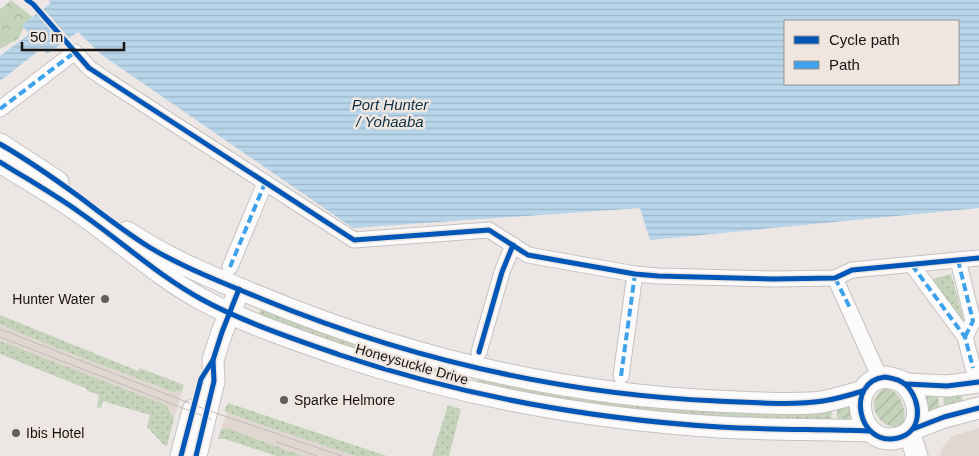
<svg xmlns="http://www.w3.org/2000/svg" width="979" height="456" font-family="Helvetica,sans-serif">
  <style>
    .built { fill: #e2d7d0 }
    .grass { fill: url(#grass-dots) }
    .forest { fill: url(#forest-crowns) }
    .garden { fill: url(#garden-furrows) }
    .water { fill: url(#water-rules); fill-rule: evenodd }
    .pier { fill: #ece7e4 }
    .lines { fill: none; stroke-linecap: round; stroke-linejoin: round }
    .street-casing { stroke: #c6c2c0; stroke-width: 17 }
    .secondary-casing { stroke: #c6c2c0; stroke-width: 23 }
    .street { stroke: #fcfbfb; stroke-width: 15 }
    .secondary { stroke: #fcfbfb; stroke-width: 21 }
    .tram { stroke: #bdbcbb; stroke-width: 1 }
    .quiet { stroke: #3da2ea; stroke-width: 4; stroke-dasharray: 8 4; stroke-linecap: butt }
    .cycleway-casing { stroke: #efe6e0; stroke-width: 8 }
    .cycleway { stroke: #0057b8; stroke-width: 5 }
    .poi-dot { fill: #625e5c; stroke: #efe6e0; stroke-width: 2 }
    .labels { text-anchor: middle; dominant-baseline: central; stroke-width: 5; stroke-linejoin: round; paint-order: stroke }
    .poi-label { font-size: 14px; fill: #171412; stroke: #efe6e0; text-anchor: start }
    .street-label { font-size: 14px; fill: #171412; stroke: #efe6e0 }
    .water-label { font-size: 15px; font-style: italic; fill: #0d3146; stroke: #efe6e0 }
  </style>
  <defs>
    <pattern id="grass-dots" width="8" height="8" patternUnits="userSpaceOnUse" patternTransform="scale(1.25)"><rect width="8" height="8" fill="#c6d3bb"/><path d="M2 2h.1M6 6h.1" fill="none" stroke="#a9b4a0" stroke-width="1.8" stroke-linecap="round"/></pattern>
    <pattern id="forest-crowns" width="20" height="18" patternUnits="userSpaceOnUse" patternTransform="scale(1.25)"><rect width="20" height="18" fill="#c6d3bb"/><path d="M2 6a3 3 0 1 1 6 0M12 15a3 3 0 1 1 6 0" fill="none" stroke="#a9b4a0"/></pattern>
    <pattern id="garden-furrows" width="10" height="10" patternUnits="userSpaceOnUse" patternTransform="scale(1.25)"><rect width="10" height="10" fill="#c6d3bb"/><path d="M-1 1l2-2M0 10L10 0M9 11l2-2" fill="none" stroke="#a9b4a0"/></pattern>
    <pattern id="water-rules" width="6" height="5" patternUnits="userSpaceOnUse" patternTransform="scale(1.25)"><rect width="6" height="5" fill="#b8d5ea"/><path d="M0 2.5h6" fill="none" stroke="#9db6c8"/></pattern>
  </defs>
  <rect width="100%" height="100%" fill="#ece7e4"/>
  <g class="built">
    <polygon points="0,324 64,351 176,393 177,390 181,393 174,418 171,411 0,341"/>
    <polygon points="227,412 259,424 355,456 303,456 227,428 221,429"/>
    <polygon points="979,428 979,456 940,456 942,448 952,436"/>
  </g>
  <g class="grass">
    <polygon points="951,274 965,324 929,280"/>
    <polygon points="263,304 471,369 467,384 405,368 259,315"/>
    <path d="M0,315l138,56 2,-3 44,17 -3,8 -4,-3 -1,3c-59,-23 -119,-43 -176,-69z"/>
    <polygon points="0,341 166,405 174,418 167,446 164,445 147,427 150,415 103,401 101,408 97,407 99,395 88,391 85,388 0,354"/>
    <polygon points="480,372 832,407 831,423 675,418 476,387"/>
    <polygon points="960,389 964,406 945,410 942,391"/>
    <polygon points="228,403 387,456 355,456 259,424 224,411"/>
    <polygon points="448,405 461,409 449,456 432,456"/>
    <polygon points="227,428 303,456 277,456 225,439 218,439 221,429"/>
  </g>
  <polygon class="forest" points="11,0 34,18 23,29 18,39 0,49 0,8 1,9"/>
  <g class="garden">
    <path d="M887,389c8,2 13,7 16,16 12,46 -51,10 -21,-15z"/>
    <polygon points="924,392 937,392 940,412 927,419"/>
    <polygon points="853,399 855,423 837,423 837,406"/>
  </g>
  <path class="water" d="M48,0h931v208l-329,32 -10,-32 -287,20 -251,-173 -24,-23 -31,22 -5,-6 -42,33v-25l29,-22 -7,-9 29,-22zM785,21h173v63h-173z"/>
  <polygon class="pier" points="42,7 71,40 64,45 35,12"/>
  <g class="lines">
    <defs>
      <g id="street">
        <polyline points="0,109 75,52 89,68 108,81 354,240 489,230 528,255 635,274 658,276 774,279 835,278 852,270 979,258"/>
        <polyline points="958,260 973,321 965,337"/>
        <polyline points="912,265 965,337 973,368"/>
        <polyline points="230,267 265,183"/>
        <polyline points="835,278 880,378"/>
        <polyline points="479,352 502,272 513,245"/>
        <polyline points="621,376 635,274"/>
      </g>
      <g id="secondary">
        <polyline points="0,144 58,182"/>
        <path d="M0,162c27,17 54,32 79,50 41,28 78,63 122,87 42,23 93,40 139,56 123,41 250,64 380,72 50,3 99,2 149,4"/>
        <path d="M127,232c42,28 88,47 135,66 143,59 297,96 453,103 32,1 75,5 107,1 14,-3 28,-7 41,-11"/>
        <path d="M885,377c7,1 16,3 21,8 16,16 17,47 -8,53 -41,10 -53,-57 -13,-61z"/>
        <polyline points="906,384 947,386 979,382"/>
        <polyline points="913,429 944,417 979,408"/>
        <polyline points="909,432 917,456"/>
        <polyline points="181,456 193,410"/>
        <polyline points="196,456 214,381 213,360 222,332 235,300"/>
      </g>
    </defs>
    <use href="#street" class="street-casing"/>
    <use href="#secondary" class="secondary-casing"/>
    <use href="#street" class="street"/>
    <use href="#secondary" class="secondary"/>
    <g class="tram">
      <polyline points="0,329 207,410 342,456"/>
      <polyline points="0,337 211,419"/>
      <polyline points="277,442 317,456"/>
    </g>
    <g class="quiet">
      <polyline points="0,109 75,52 78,55"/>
      <polyline points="958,260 973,321 965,337"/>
      <polyline points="912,265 965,337 973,368"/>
      <polyline points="230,267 265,183"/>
      <polyline points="835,278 851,310"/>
      <polyline points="621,376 635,274"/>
    </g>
    <defs>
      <g id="cycleway">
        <polyline points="27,0 33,4 89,68 354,240 489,230 528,255 635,274 658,276 774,279 835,278 852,270 979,258"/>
        <path d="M0,144c28,16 55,35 81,54 22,17 44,34 68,49 35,21 75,36 113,52 144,59 299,95 455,102 32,1 74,5 106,0 14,-2 27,-6 40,-10"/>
        <path d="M0,162c27,17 54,32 79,50 41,28 78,63 122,87 42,23 93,40 139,56 123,41 250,64 380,72 50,3 99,2 149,4"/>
        <polyline points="479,352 502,272 513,245"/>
        <path d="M885,377c7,1 16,3 21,8 16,16 17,47 -8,53 -41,10 -53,-57 -13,-61z"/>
        <polyline points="906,384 947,386 979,382"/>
        <polyline points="913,429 944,417 979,408"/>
        <polyline points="181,456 201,379 213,360"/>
        <polyline points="196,456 214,381 213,360 222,332 239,289"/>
      </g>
    </defs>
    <use href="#cycleway" class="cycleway-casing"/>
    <use href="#cycleway" class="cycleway"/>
  </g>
  <g class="poi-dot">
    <circle cx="105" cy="299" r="5"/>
    <circle cx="284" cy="400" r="5"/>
    <circle cx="16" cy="433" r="5"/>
  </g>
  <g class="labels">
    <g class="poi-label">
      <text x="95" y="299" text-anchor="end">Hunter Water</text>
      <text x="294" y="400">Sparke Helmore</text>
      <text x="26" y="433">Ibis Hotel</text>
    </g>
    <g class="street-label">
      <text transform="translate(412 364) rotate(16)">Honeysuckle Drive</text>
    </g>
    <g class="water-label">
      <text x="390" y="104">Port Hunter<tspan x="390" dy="17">/ Yohaaba</tspan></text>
    </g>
  </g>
  <rect x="784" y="20" width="175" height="65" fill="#efe6e0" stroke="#99928e"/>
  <rect x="794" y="36" width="25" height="8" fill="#0057b8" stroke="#99928e"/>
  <text x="829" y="45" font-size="15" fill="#171412">Cycle path</text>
  <rect x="794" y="61" width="25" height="8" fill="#3da2ea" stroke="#99928e"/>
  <text x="829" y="70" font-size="15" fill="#171412">Path</text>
  <path d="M22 42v8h102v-8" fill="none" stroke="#171412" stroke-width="2.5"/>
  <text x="30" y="42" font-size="15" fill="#171412" stroke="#efe6e0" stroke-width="4" paint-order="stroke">50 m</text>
</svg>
